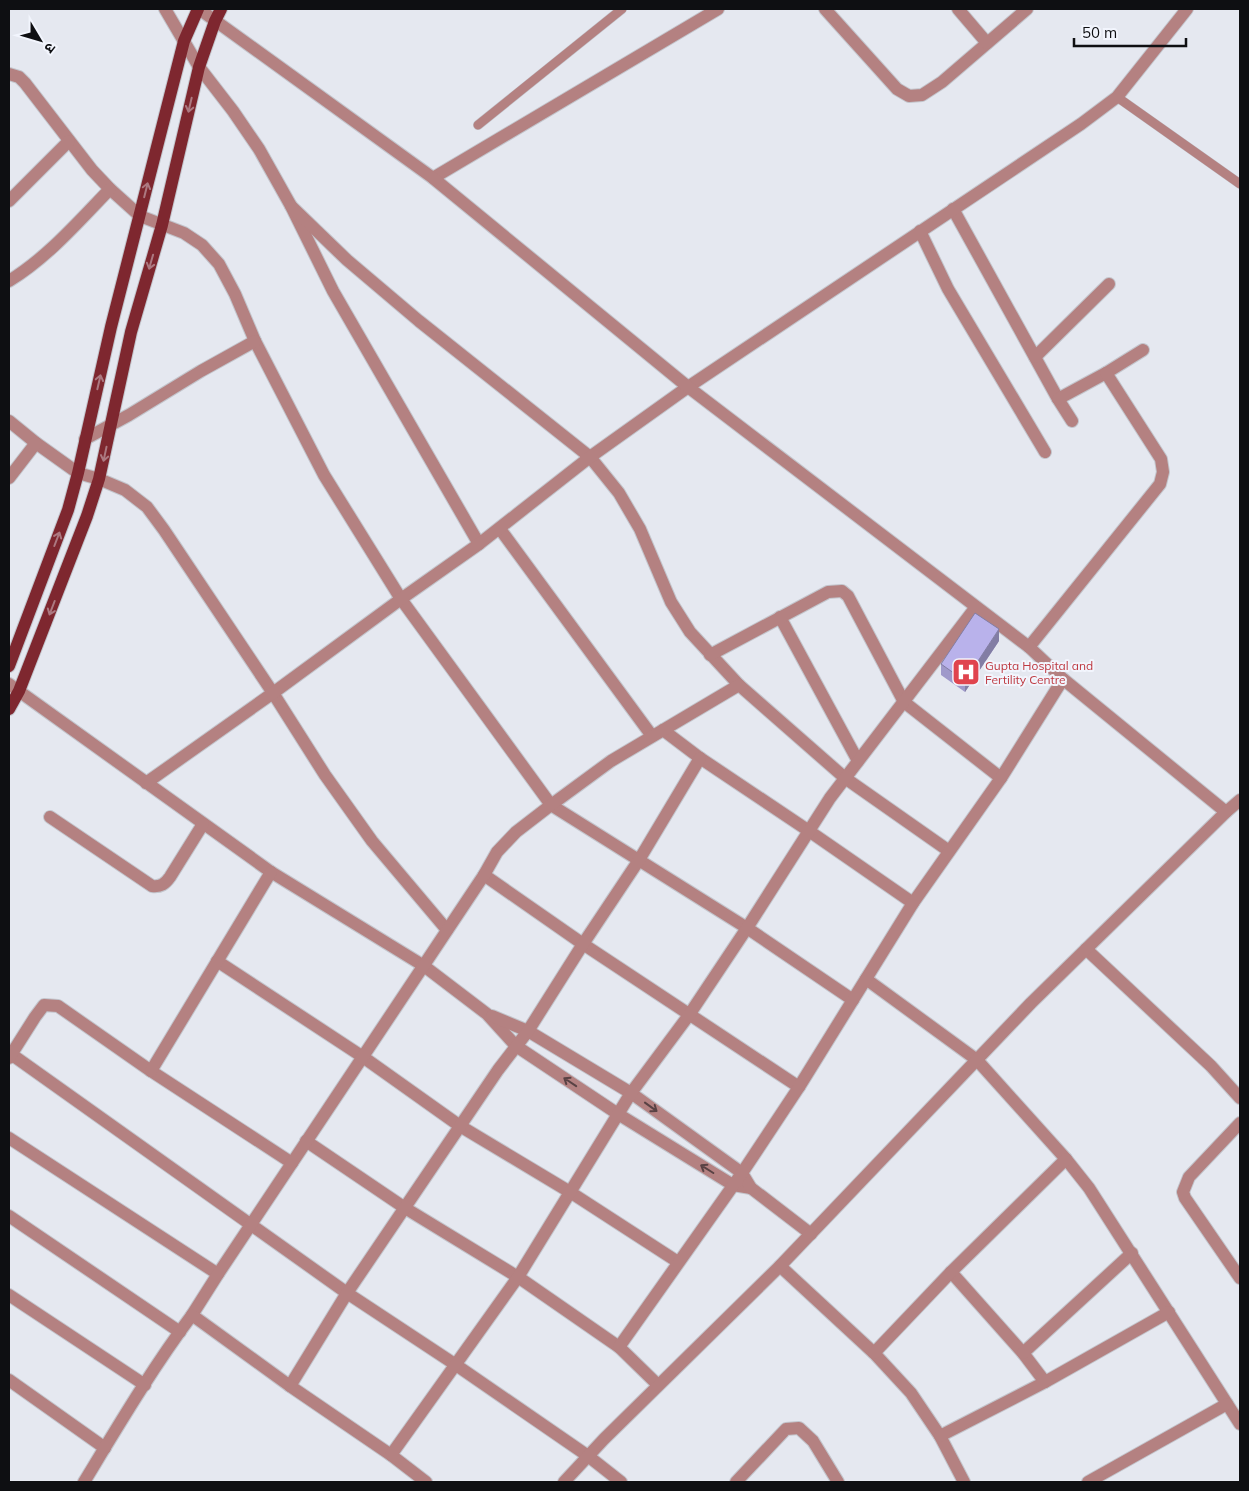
<svg xmlns="http://www.w3.org/2000/svg" width="1249" height="1491" font-family="Mulish,'Noto Sans Devanagari',sans-serif">
  <style>
    .lines { fill: none; stroke-linecap: round; stroke-linejoin: round }
    .service-casing { stroke: #c3c5cc; stroke-width: 10 }
    .minor-casing { stroke: #c3c5cc; stroke-width: 14 }
    .tertiary-casing { stroke: #c3c5cc; stroke-width: 14 }
    .primary-casing { stroke: #c3c5cc; stroke-width: 14 }
    .service { stroke: #b48181; stroke-width: 9 }
    .minor { stroke: #b48181; stroke-width: 12 }
    .tertiary { stroke: #b48181; stroke-width: 12 }
    .primary { stroke: #7e272f; stroke-width: 12 }
    .wall { fill: #9f99ca }
    .shaded-wall { fill: #827da4 }
    .building { fill: #b9b2eb; stroke: #827da4 }
    .oneway { stroke: #ac7981 }
    .oneway2 { stroke: #594244 }
    .labels { text-anchor: middle; dominant-baseline: central; stroke-width: 4; stroke-linejoin: round; paint-order: stroke }
    .health-label { font-size: 12px; fill: #be3a42; stroke: #f2f5fd; text-anchor: start }
  </style>
  <rect width="100%" height="100%" fill="#e5e8f0"/>
  <g class="lines">
    <defs>
      <g id="service">
        <polyline points="1117,97 1240,184"/>
        <polyline points="478,125 622,9"/>
      </g>
      <g id="minor">
        <polyline points="165,9 199,67 233,111 259,149 291,206 333,291 479,544"/>
        <polyline points="825,9 897,89 909,96 922,95 942,82 1027,9"/>
        <polyline points="958,9 987,43"/>
        <polyline points="9,74 19,77 25,83 92,170 110,189 140,216 184,233 202,245 219,264 235,294 255,341 324,475 401,599 551,805 747,928 853,1000"/>
        <polyline points="433,178 718,9"/>
        <polyline points="9,201 69,141"/>
        <polyline points="291,206 347,260 419,321 590,457 619,493 640,529 671,602 690,632 739,685"/>
        <polyline points="953,209 1058,399 1072,421"/>
        <polyline points="920,231 948,289 1045,452"/>
        <path d="M9,281c39,-24 69,-59 101,-92"/>
        <polyline points="1035,357 1109,284"/>
        <polyline points="1058,399 1106,373 1143,350"/>
        <polyline points="9,421 36,443 78,473 99,479 125,490 147,507 164,530 273,693 325,775 372,841 447,930"/>
        <polyline points="85,439 129,415 201,371 255,341"/>
        <polyline points="9,478 36,443"/>
        <polyline points="500,529 652,736"/>
        <polyline points="780,617 858,761"/>
        <polyline points="1029,647 1160,484 1163,472 1161,459 1106,373"/>
        <polyline points="710,655 828,592 842,591 848,596 904,702 1001,778"/>
        <polyline points="9,684 271,872 424,966 487,1014 516,1046 618,1114 733,1185 751,1188"/>
        <polyline points="663,730 700,758 809,831 913,903"/>
        <polyline points="146,783 273,693 401,599 479,544 590,457 688,387 1081,124 1117,97 1187,9"/>
        <path d="M50,817l102,69c9,1 13,-2 18,-9l33,-53"/>
        <polyline points="484,875 583,944 799,1087"/>
        <polyline points="1086,949 1211,1066 1240,1098"/>
        <polyline points="217,961 363,1057 460,1126 570,1192 678,1262"/>
        <polyline points="866,979 977,1060 1066,1159 1089,1188 1240,1424"/>
        <polyline points="492,1016 528,1031 631,1093 742,1173 751,1188 811,1234"/>
        <polyline points="11,1054 347,1293 456,1365 588,1456 621,1482"/>
        <polyline points="9,1058 35,1017 44,1005 58,1006 151,1071 292,1163"/>
        <polyline points="151,1071 271,872"/>
        <polyline points="1240,1123 1189,1177 1183,1192 1185,1198 1240,1278"/>
        <polyline points="9,1138 218,1274"/>
        <polyline points="306,1141 405,1208 518,1277 619,1347 658,1385"/>
        <polyline points="9,1216 180,1332"/>
        <polyline points="780,1266 874,1353 911,1393 940,1436 964,1482"/>
        <polyline points="951,1272 1023,1353 1045,1382"/>
        <polyline points="9,1295 145,1385"/>
        <polyline points="192,1315 218,1274 484,875 497,852 516,832 551,805 611,761 739,685 845,778 949,851"/>
        <polyline points="619,1347 742,1173 799,1087 913,903 1001,778 1063,679"/>
        <polyline points="874,1353 951,1272 1066,1159"/>
        <polyline points="1023,1353 1132,1253"/>
        <polyline points="9,1380 105,1448"/>
        <polyline points="290,1386 347,1293 498,1070 528,1031 583,944 639,860 700,758"/>
        <polyline points="940,1436 1045,1382 1169,1312"/>
        <path d="M84,1482c34,-56 69,-115 108,-167l98,71 101,69"/>
        <polyline points="426,1482 391,1455 518,1277 631,1093 689,1015 747,928 830,798 976,607"/>
        <polyline points="736,1482 786,1429 799,1428 813,1441 838,1482"/>
        <polyline points="1088,1482 1227,1404"/>
      </g>
      <g id="tertiary">
        <polyline points="199,9 433,178 688,387 1029,647 1063,679 1226,812"/>
        <polyline points="564,1482 604,1439 780,1266 1031,1003 1226,812 1240,800"/>
      </g>
      <g id="primary">
        <polyline points="9,666 68,510 78,473 111,327 184,41 198,9"/>
        <polyline points="9,709 19,691 87,516 99,479 131,332 162,225 199,67 215,21 221,9"/>
      </g>
    </defs>
    <use href="#service" class="service-casing"/>
    <use href="#minor" class="minor-casing"/>
    <use href="#tertiary" class="tertiary-casing"/>
    <use href="#primary" class="primary-casing"/>
    <use href="#service" class="service"/>
    <use href="#minor" class="minor"/>
    <use href="#tertiary" class="tertiary"/>
    <use href="#primary" class="primary"/>
  </g>
  <polygon class="wall" points="999,641 965,692 941,675 941,664"/>
  <polygon class="shaded-wall" points="999,629 999,641 965,692 965,681"/>
  <polygon class="building" points="975,613 999,629 965,681 941,664"/>
  <defs><path id="oneway-shaft" d="M-6 0H5M1.5-3L5.5 0L1.5 3" fill="none" stroke-width="1.6" stroke-linecap="round" stroke-linejoin="round" transform="scale(1.25)"/></defs>
  <g class="oneway">
    <use href="#oneway-shaft" transform="translate(190 105) rotate(103)"/>
    <use href="#oneway-shaft" transform="translate(146 190) rotate(-76)"/>
    <use href="#oneway-shaft" transform="translate(151 262) rotate(106)"/>
    <use href="#oneway-shaft" transform="translate(99 382) rotate(-77)"/>
    <use href="#oneway-shaft" transform="translate(105 454) rotate(102)"/>
    <use href="#oneway-shaft" transform="translate(57 539) rotate(-69)"/>
    <use href="#oneway-shaft" transform="translate(52 608) rotate(111)"/>
  </g>
  <g class="oneway2">
    <use href="#oneway-shaft" transform="translate(570 1082) rotate(-146)"/>
    <use href="#oneway-shaft" transform="translate(651 1107) rotate(36)"/>
    <use href="#oneway-shaft" transform="translate(707 1169) rotate(-148)"/>
  </g>
  <defs>
    <symbol id="hospital-square" viewBox="-11 -11 22 22"><rect x="-9" y="-9" width="18" height="18" rx="4" fill="#e0444e" stroke="#f2f5fd"/><path d="M-5-5h3v3.5h4V-5h3V5h-3V1.5h-4V5h-3Z" fill="#fff"/></symbol>
  </defs>
  <g fill-rule="evenodd">
    <use href="#hospital-square" x="950" y="656" width="32" height="32"/>
  </g>
  <g class="labels">
    <g class="health-label">
      <text x="985" y="665">Gupta Hospital and<tspan x="985" dy="14">Fertility Centre</tspan></text>
    </g>
  </g>
  <rect width="1249" height="1491" fill="none" stroke="#0e0f12" stroke-width="20"/>
  <g transform="translate(40 40) rotate(128)" stroke="#f2f5fd" stroke-width="4" paint-order="stroke">
  <path d="M0-4L9 19L0 12L-9 19Z" fill="#0e0f12"/>
  <text y="-8" font-size="14" font-weight="bold" text-anchor="middle" fill="#0e0f12">उ</text>
  </g>
  <path d="M1074 38v8h112v-8" fill="none" stroke="#0e0f12" stroke-width="2.5"/>
  <text x="1082" y="38" font-size="15" fill="#0e0f12" stroke="#f2f5fd" stroke-width="4" paint-order="stroke">50 m</text>
</svg>
